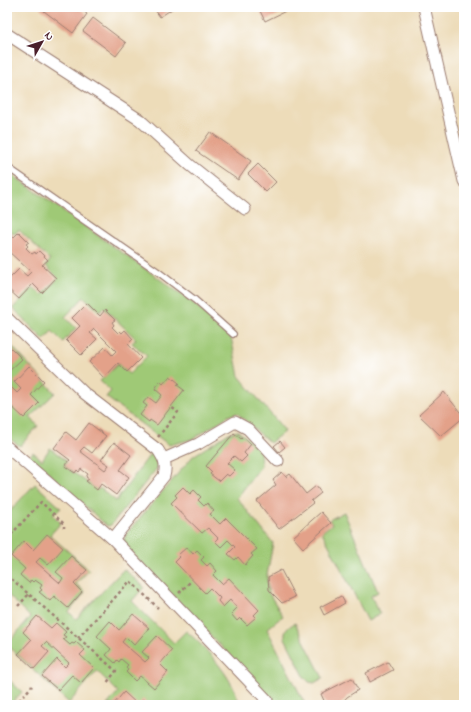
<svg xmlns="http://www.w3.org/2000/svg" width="471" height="712" font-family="'Indie Flower',sans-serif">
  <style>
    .green { fill: #9fc976; stroke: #747450 }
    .building { fill: #e3a189 }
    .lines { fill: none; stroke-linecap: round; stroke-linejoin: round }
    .service-casing { stroke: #9c7e72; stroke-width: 8 }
    .minor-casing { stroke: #9c7e72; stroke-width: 13 }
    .path { stroke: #9c7e72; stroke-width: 2.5; stroke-dasharray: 3 3; stroke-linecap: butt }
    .service { stroke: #fff; stroke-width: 5.5 }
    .minor { stroke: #fff; stroke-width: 11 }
  </style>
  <rect width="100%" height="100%" fill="#fff"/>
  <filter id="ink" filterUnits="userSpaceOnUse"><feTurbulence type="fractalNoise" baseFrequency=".025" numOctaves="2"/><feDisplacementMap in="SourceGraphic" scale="8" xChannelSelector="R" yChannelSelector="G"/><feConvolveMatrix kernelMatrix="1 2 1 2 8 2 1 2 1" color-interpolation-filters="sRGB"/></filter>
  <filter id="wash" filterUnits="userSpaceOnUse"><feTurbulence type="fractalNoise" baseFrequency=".012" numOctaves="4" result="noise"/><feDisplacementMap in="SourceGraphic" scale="16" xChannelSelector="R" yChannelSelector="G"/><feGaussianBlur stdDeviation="0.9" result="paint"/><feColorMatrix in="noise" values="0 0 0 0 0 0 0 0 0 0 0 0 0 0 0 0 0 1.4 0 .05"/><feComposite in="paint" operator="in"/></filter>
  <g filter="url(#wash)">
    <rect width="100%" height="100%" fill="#eddcb9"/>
    <g class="green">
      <polygon points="7,171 192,302 231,337 239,376 285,431 270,443 237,413 228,416 193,439 169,445 106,397 111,391 100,381 118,364 129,374 147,356 132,343 136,339 104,308 100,312 84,297 65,317 76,328 63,342 52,331 44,340 13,308 33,287 42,295 58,278 46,266 50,260 19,230 14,234 7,228"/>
      <polygon points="7,341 55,393 30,417 38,426 20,446 7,437"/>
      <polygon points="238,431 260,448 261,466 237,498 273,543 267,575 268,592 283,616 267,629 305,704 308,705 277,705 126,547 124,540 126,534 193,456 229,433"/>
      <path d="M50,448l17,13 -3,5 34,24 2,-2 16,13 35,-48c4,5 8,8 7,14l-47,58 -4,1 -77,-70 3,-4 9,8z"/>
      <path d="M35,484l26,24 -8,7 8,8 -11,12 39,35 -13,14 9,8 -16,20 7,7 48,-50 20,18 -12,14 42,42 12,-12c17,14 37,36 47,56 3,6 5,12 7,18h-133l11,-13 -21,-21 -28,32 -62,-58 23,-28 -22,-22 -1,2v-83z"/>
      <polygon points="344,512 378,592 371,596 380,614 368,621 322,532 332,524 329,520"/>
      <path d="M295,623l28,55 -9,5 -5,-1 -4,-4 -20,-40c-1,-8 3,-11 10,-15z"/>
      <polygon points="7,678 22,692 10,705 7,705"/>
    </g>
    <g id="blocks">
      <g class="building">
        <polygon points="41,7 78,7 87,14 73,33 40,8"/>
        <polygon points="153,7 175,7 160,17"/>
        <polygon points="258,7 294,7 265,21"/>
        <polygon points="93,18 126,43 116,56 83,31"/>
        <polygon points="210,132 251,161 238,180 196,151"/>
        <polygon points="258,164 276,182 266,192 248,174"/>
        <polygon points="7,231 14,237 19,232 29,242 26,244 28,246 26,248 32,254 35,252 36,254 39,251 48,260 42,265 56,278 42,293 33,284 19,299 7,288 7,281 19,269 27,276 31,272 8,251 7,252"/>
        <polygon points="87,303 100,316 105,310 115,320 112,322 114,325 112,327 118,333 120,331 122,333 125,330 133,339 128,344 141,358 127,372 118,363 104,378 89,362 105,347 112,355 116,351 94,329 90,333 97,339 81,355 66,340 80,326 72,318"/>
        <polygon points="7,344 22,359 7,373"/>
        <polygon points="29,366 44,381 31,395 39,403 24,418 11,406 7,410 7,383 17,393 21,389 14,382"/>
        <polygon points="170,376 179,383 177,385 184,390 157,425 150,420 149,422 140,415 147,406 143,403 148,397 156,403 162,395 155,389 160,381 163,384"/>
        <polygon points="444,392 464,417 441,436 419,415"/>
        <polygon points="89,423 106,436 92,453 84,447 80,451 105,470 109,465 101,460 114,442 131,455 120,470 129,477 116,495 101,484 97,490 86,481 89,479 86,477 88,474 81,469 79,472 77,470 75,473 65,466 70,460 54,448 66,432 76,440"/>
        <polygon points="234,433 241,439 243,437 251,444 244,453 247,456 241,462 234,456 227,463 235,470 229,476 226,474 219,481 210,474 212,472 206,466"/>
        <polygon points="280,441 285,447 279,452 274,446"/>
        <polygon points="282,472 286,477 290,474 306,494 316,486 321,493 311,501 313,503 279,529 257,501 276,485 273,480"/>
        <polygon points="183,487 190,494 194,490 201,497 198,500 204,506 207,503 214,511 210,514 220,524 226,518 257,549 251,554 253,556 245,565 238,557 235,560 228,554 235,547 228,540 221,547 215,541 218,538 208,528 202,533 171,503 177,497 175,495"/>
        <polygon points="321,512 331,523 303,548 293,537"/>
        <polygon points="47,534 63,548 48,565 40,558 36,562 60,583 63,578 56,572 71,556 87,570 74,584 82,592 68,608 54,596 50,601 39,592 42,590 40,588 42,585 35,580 33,582 31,580 29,583 20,575 25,569 11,556 24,541 33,550"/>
        <polygon points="187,547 193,554 197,550 204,557 201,560 207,566 210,563 217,571 213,575 222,584 229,578 259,610 254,615 256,617 247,625 240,618 237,621 231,614 237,608 230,600 223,607 218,601 220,598 210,588 205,593 175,562 180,557 178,555"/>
        <polygon points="281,570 295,597 282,603 269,590 268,577"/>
        <polygon points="341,596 345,603 324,615 320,607"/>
        <polygon points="133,614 149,628 134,645 126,637 122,642 145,662 149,658 142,652 157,636 172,650 160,664 168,672 154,688 140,676 135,681 126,672 128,670 126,667 128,665 121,659 119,662 117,660 115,663 106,655 111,649 97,636 110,621 119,630"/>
        <polygon points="37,616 51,628 56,623 66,632 63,635 66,637 63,639 70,645 72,643 74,644 76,642 85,650 80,655 94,668 81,683 72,675 58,690 42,676 57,659 65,667 69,663 46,642 42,646 49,652 34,669 18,654 31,640 23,632"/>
        <polygon points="388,662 393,670 370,682 366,673"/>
        <polygon points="352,678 358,690 347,697 340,705 326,705 321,694"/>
        <polygon points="124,692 138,705 143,699 149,705 113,705"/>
      </g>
    </g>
  </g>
  <g filter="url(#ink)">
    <use href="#blocks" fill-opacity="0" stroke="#9c7e72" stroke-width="1"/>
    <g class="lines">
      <defs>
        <polyline id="service" points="7,167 157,271 195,300 233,334"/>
        <g id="minor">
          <polyline points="424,7 464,181"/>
          <polyline points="7,34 140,120 190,165 245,209"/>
          <path d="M7,318l77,75 74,57c6,9 9,15 6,26l-51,63"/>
          <polyline points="7,447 113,539 267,700 262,705"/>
          <polyline points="164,459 198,444 235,422 248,429 278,461"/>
        </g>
      </defs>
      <use href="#service" class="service-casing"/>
      <use href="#minor" class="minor-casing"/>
      <g class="path">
        <polyline points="158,437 178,412 171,407"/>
        <polyline points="7,539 41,502 64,524 64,528"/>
        <polyline points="7,575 116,671 106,684"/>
        <polyline points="179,593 191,581"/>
        <polyline points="18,606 29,594"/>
        <polyline points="78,638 130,581 158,608"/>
        <polyline points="15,705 32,686"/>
      </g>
      <use href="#service" class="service"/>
      <use href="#minor" class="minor"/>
    </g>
  </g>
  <rect width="471" height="712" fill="none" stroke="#fff" stroke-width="24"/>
  <g transform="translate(42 42) rotate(51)" stroke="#ffffff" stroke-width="3" paint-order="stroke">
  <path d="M0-3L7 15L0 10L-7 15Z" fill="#4a1f2b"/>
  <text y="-6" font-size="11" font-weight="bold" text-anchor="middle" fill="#4a1f2b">N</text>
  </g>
</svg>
